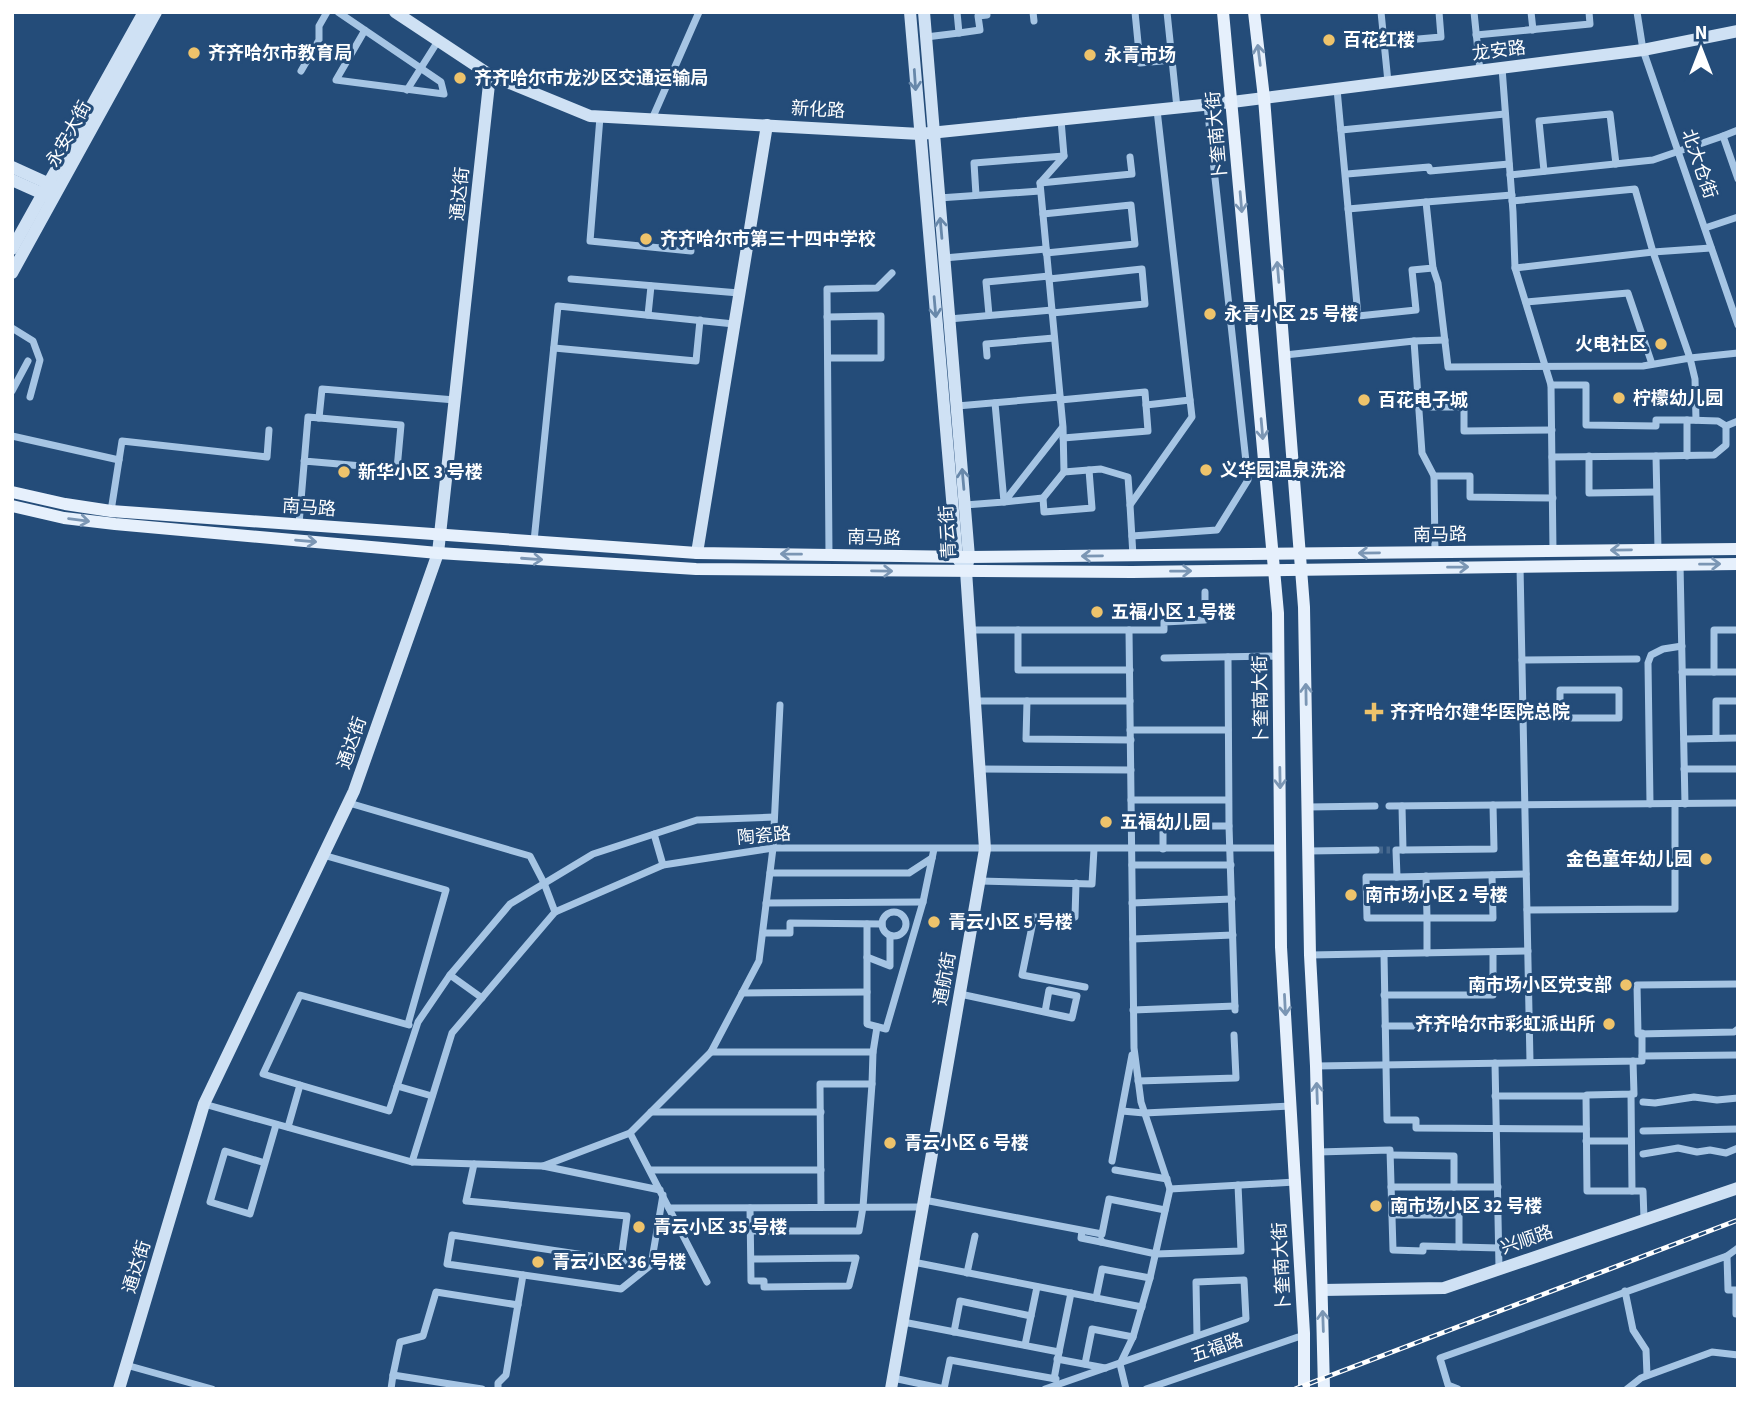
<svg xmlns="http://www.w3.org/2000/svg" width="1750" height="1401" font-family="'Source Sans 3','Noto Sans SC',sans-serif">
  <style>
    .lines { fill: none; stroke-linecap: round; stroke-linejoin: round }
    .street-tunnel { stroke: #45678d; stroke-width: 7; stroke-dasharray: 7 3.5; stroke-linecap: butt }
    .street { stroke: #a6c5e4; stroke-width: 7 }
    .secondary { stroke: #cfe1f4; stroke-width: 12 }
    .primary { stroke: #e6f0fc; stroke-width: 12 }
    .rail-casing { stroke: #fff; stroke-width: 5 }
    .rail { stroke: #244c79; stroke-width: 2.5; stroke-dasharray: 8; stroke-linecap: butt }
    .oneway { stroke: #7b96b4 }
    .oneway2 { stroke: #6888aa }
    .poi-dot { fill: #eec36b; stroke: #244c79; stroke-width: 2.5 }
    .labels { text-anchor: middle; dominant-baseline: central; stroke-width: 6; stroke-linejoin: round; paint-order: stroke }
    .poi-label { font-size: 18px; font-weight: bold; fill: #fff; stroke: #244c79; text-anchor: start }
    .street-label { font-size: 18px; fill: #fff; stroke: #244c79 }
  </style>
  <rect width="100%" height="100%" fill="#244c79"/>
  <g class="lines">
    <polyline class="street-tunnel" points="1376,850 1390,850"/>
    <g class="street">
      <polyline points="338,12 441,82 444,94 336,80 365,30"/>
      <polyline points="1033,12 1034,21"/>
      <polyline points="1135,12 1140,63 1172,60"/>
      <polyline points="1167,12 1177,108"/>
      <polyline points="1381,12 1388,82"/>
      <polyline points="1474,12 1480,71"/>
      <polyline points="1531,12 1533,30"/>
      <polyline points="1637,12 1643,50 1738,325"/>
      <polyline points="959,33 980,30 978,16 987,15 986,12"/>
      <polyline points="1476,35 1590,24 1589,12"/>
      <polyline points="926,37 959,33 957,12"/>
      <polyline points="1384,42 1441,37 1439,12"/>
      <polyline points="1502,68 1513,212 1515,268 1551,385 1553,551"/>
      <polyline points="301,71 319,40 319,26 327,12"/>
      <polyline points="1337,89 1358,316 1416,310 1412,270 1433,268 1426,202 1512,195"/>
      <polyline points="407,90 438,41"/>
      <polyline points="600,117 590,241 691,251"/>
      <polyline points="652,119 699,12"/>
      <polyline points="1061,120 1064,156 1040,183 1063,427 1064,472 1101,469 1128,477 1130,505"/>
      <polyline points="1341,130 1505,114"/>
      <polyline points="1723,136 1738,130"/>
      <polyline points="1544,171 1539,121 1610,114 1616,164"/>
      <polyline points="1347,174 1429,167 1430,171 1509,164"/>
      <polyline points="1510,175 1653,160 1723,136 1738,179"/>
      <polyline points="1040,183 1132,174 1130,157"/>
      <polyline points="976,195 974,163 1064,156"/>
      <polyline points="939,198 1040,191"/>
      <polyline points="1512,201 1635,189 1653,252 1515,268"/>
      <polyline points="1348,209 1426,202"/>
      <polyline points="1043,214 1131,205 1135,244 1046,253"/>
      <polyline points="1705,228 1738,217"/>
      <polyline points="1711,248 1653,252 1690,358 1738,353"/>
      <polyline points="944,258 1046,249"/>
      <polyline points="1433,268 1438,283 1448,367 1643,366 1690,358 1695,379 1696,420"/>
      <polyline points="571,279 739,293"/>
      <polyline points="1049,279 1142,269 1145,304 1052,313"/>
      <polyline points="1526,302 1628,293 1652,364"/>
      <polyline points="648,315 651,286"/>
      <polyline points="989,315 986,282 1049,276"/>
      <polyline points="827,317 881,316 881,358 828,358"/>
      <polyline points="949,319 1052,310"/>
      <polyline points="12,328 33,341 40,360 30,397"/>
      <polyline points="1414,341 1445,340"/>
      <polyline points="554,348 696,361 700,320"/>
      <polyline points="1285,355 1414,341 1422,453 1434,476 1435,552"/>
      <polyline points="987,356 986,344 1054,338"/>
      <polyline points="1551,385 1586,385 1586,425 1656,426 1656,420 1687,420"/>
      <polyline points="12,391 28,361"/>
      <polyline points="1060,400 1145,392 1148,431 1063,438"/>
      <polyline points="1146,405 1190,400"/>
      <polyline points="957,406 1060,397"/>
      <polyline points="1419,407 1464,407 1464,431 1552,430"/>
      <polyline points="319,418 322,389 455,400"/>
      <polyline points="12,436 119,460"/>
      <polyline points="1589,456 1589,493 1656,492"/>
      <polyline points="1656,456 1714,455 1726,445 1726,426"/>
      <polyline points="1687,456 1687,420 1718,421 1726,426 1738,421"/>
      <polyline points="1552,457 1656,456 1658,550"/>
      <polyline points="1064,472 1043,498 1044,512 1092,508 1089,470"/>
      <polyline points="1434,476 1470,476 1470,497 1553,498"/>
      <polyline points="1043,498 1004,502 1062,428"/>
      <polyline points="965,505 1004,502 995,403"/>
      <polyline points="111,511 122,441 267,457 269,430"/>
      <polyline points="299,524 308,417 401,425 397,469 304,461"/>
      <polyline points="1132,536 1217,530 1248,480 1207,105"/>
      <polyline points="534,541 558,306 734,324"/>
      <polyline points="829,555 827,289 877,288 892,273"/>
      <polyline points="1133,556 1130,505 1192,417 1157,110"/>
      <polyline points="1680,564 1685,804"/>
      <polyline points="1520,566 1530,1062"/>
      <polyline points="970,630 1164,630 1164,622 1205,620 1205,592"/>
      <polyline points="1018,630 1018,670 1130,670"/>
      <polyline points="1228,657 1229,826"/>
      <polyline points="1164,658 1278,656"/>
      <polyline points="1522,660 1637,659"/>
      <polyline points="1682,672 1738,672"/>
      <polyline points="1714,672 1714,630 1738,630"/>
      <rect x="1560" y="690" width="59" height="28"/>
      <polyline points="975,701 1130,701"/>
      <polyline points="1027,701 1026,739 1131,740"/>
      <polyline points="1523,718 1560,718"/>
      <polyline points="1130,730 1228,730"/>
      <polyline points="1716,738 1716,701 1738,701"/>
      <polyline points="1684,739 1738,738"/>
      <polyline points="980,769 1131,770"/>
      <polyline points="1684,769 1738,769"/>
      <polyline points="1131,800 1228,800"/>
      <polyline points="349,803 530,856 544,883 555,912"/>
      <polyline points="1650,804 1648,663 1651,655 1663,649 1682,646"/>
      <polyline points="1389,806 1738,803"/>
      <polyline points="1402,806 1403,850 1494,849 1493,805"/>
      <polyline points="1308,807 1375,806"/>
      <polyline points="654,834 663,865"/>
      <polyline points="1163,849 1163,826 1229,826 1235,1010"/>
      <polyline points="1403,850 1396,850 1397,877 1526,874"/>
      <polyline points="1309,851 1376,850"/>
      <polyline points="323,855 446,890 408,1024"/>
      <polyline points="1132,865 1231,865"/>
      <polyline points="770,873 909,873 932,858"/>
      <polyline points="1426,876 1427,918 1493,918 1492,875"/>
      <polyline points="1397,877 1366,877 1367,918 1427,918 1427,953"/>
      <polyline points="980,881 1092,884 1094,849"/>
      <polyline points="1076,883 1075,917 1034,917 1022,975 1085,987"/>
      <polyline points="766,903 923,902"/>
      <polyline points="1132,903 1232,899"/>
      <polyline points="1527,910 1675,909 1675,804"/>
      <circle cx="894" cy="924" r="12"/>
      <polyline points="867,924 867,1024 886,1029 923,902 934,849"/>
      <polyline points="763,933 790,933 790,923 882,924"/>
      <polyline points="1133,939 1233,935"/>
      <polyline points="1384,954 1387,1120 1416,1120 1416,1128 1586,1129"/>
      <polyline points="1310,955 1528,951"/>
      <polyline points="867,957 890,966 890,936"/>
      <polyline points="450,975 482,998"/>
      <polyline points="1738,984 1637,985 1638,1034 1734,1032 1738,1029"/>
      <polyline points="742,993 867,992"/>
      <polyline points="960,994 1072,1018 1077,996 1049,990 1045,1012"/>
      <polyline points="1384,995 1493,995 1493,952"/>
      <polyline points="1133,1010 1235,1006"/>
      <polyline points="1385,1026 1529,1026"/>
      <polyline points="1642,1033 1642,1056"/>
      <polyline points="711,1052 873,1052"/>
      <polyline points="1495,1063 1499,1268"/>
      <polyline points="1316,1066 1639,1061 1642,1061 1642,1056 1738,1055"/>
      <polyline points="1138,1081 1236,1078 1234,1035"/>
      <polyline points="300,1085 263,1074 300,995 409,1025"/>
      <polyline points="397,1086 432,1096"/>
      <polyline points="1631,1094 1632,1191"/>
      <polyline points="1587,1095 1634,1094 1633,1061"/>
      <polyline points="1495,1096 1586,1096 1587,1191 1643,1191 1644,1219"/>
      <polyline points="1643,1102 1655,1103 1694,1097 1717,1100 1738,1098"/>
      <polyline points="204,1104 412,1162 543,1166 630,1133 711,1052 759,961 773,848 780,705"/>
      <polyline points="1122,1111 1144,1113 1291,1106"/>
      <polyline points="651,1112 821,1112"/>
      <polyline points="288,1127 300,1085 389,1111 418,1022 450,975 510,904 593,854 697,820 774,817"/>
      <polyline points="1643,1131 1738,1129"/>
      <polyline points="630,1133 707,1282"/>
      <polyline points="1586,1141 1631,1141"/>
      <polyline points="1318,1152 1390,1150 1393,1250 1423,1251 1423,1246 1499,1248"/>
      <polyline points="1643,1154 1678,1148 1697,1152 1710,1150 1726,1153 1738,1148"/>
      <polyline points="1391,1155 1454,1156 1454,1187"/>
      <polyline points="1112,1161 1132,1055"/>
      <polyline points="412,1162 452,1033 555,912 663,865 773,848 1280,848"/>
      <polyline points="265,1163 250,1214 210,1202 225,1151 265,1163 276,1125"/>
      <polyline points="474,1164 466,1201 627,1216 621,1260"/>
      <polyline points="543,1166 660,1190"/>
      <polyline points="650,1170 821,1170"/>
      <polyline points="1115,1170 1167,1179"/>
      <polyline points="1391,1187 1498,1187"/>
      <polyline points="1170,1189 1295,1182"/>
      <polyline points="924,1200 1102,1234 1109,1199 1165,1210"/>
      <polyline points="821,1207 820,1084 872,1084 873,1052 877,1027"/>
      <polyline points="669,1208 923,1207"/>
      <polyline points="750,1208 751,1281 764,1281 764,1287 849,1286 856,1258 751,1259"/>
      <polyline points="1392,1215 1459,1215 1459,1247"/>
      <polyline points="750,1231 859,1231 863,1207 872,1084"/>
      <polyline points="1082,1231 1081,1238 1101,1242 1101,1240"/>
      <polyline points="1101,1242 1156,1254 1241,1251 1238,1185"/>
      <polyline points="1727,1256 1738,1248"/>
      <polyline points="913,1262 1142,1307"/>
      <polyline points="651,1265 452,1235 447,1264 621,1289 651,1265 663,1195"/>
      <polyline points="967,1273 975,1236"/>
      <polyline points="1625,1291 1633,1330 1646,1350 1647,1375"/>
      <polyline points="1096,1298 1102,1269 1150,1278"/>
      <polyline points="903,1322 1059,1352 1054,1379"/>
      <polyline points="954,1332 960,1301 1031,1316"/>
      <polyline points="1025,1345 1037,1287"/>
      <polyline points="1059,1352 1071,1293"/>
      <polyline points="1057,1359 1105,1368"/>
      <polyline points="1085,1364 1092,1329 1133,1337"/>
      <polyline points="126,1365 212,1389"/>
      <polyline points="393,1375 400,1342 423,1336 436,1292 518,1305"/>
      <polyline points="893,1378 945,1389"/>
      <polyline points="391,1389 393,1375 482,1389"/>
      <polyline points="498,1389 498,1383 506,1375 523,1275"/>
      <polyline points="944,1389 950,1360 1056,1379"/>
      <polyline points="1045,1389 1246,1319 1244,1280 1196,1282 1197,1336"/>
      <polyline points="1126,1389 1120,1364 1133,1337 1150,1278 1170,1189 1141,1102 1134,1048 1129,630"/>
      <polyline points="1146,1389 1298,1337"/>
      <polyline points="1458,1389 1448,1385 1440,1358 1727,1256 1728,1290 1736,1290 1736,1314"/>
      <polyline points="1627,1389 1641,1378 1712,1352 1738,1355"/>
    </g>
    <g class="secondary">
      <polyline points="395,12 490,75 590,116 920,134 1232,102 1643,50 1738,31"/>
      <polyline points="910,12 957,557 962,565"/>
      <polyline points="12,167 56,187"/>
      <polyline points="12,180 50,197"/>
      <polyline points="12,249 144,12"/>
      <polyline points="12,273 156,12"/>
      <polyline points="697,553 767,125"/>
      <polyline points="1322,1290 1444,1288 1738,1188"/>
      <polyline points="119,1389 204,1104 354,791 438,553 490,75"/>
      <polyline points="891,1389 985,849 966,571 969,557 924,12"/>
    </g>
    <g class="primary">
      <polyline points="1223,12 1278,613 1281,947 1304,1333 1304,1389"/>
      <polyline points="1254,12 1264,98 1304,607 1310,955 1316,1066 1324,1389"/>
      <polyline points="12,492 65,504 111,511 697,553 969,557 1738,549"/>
      <polyline points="12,506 64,518 115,524 438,553 696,569 1132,572 1738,564"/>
    </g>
    <defs>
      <polyline id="rail" points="1295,1389 1738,1220"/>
    </defs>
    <use href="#rail" class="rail-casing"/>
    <use href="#rail" class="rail"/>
  </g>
  <defs><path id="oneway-shaft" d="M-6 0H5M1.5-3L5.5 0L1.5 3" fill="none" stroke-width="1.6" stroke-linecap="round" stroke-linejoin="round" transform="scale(1.75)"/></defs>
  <g class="oneway">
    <use href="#oneway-shaft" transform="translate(1259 55) rotate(-97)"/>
    <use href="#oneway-shaft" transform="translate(1241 202) rotate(85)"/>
    <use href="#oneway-shaft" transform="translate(1278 272) rotate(-95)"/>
    <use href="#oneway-shaft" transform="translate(1262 429) rotate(85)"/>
    <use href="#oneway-shaft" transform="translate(79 520) rotate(7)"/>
    <use href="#oneway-shaft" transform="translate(306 541) rotate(5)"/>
    <use href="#oneway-shaft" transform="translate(1621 550) rotate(179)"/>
    <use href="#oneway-shaft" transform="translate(1369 553) rotate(179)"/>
    <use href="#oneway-shaft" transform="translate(791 554) rotate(-179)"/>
    <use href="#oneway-shaft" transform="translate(1092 556) rotate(179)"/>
    <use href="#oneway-shaft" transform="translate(532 559) rotate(4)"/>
    <use href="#oneway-shaft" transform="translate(1710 564) rotate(-1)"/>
    <use href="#oneway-shaft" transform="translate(1458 567) rotate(-1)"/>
    <use href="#oneway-shaft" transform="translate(882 571) rotate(1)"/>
    <use href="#oneway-shaft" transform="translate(1181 571) rotate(-1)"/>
    <use href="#oneway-shaft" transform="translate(1306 694) rotate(-91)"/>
    <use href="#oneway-shaft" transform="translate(1280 778) rotate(89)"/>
    <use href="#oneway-shaft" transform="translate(1285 1005) rotate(87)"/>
    <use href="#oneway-shaft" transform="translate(1317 1093) rotate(-92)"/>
    <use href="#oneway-shaft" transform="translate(1323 1321) rotate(-92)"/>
  </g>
  <g class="oneway2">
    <use href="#oneway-shaft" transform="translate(915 80) rotate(86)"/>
    <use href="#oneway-shaft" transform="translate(941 228) rotate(-95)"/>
    <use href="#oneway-shaft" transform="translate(935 307) rotate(85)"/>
    <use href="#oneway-shaft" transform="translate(963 479) rotate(-95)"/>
  </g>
  <g class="poi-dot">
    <circle cx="1329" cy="40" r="7"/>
    <circle cx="194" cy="53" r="7"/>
    <circle cx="1090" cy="55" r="7"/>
    <circle cx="460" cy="78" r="7"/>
    <circle cx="646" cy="239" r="7"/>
    <circle cx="1210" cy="314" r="7"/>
    <circle cx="1661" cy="344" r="7"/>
    <circle cx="1619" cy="398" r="7"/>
    <circle cx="1364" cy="400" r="7"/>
    <circle cx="1206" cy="470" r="7"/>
    <circle cx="344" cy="472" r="7"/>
    <circle cx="1097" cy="612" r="7"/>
    <path d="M1370.5 701.5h7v7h7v7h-7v7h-7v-7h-7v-7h7z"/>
    <circle cx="1106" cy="822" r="7"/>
    <circle cx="1706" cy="859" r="7"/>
    <circle cx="1351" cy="895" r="7"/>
    <circle cx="934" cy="922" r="7"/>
    <circle cx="1626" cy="985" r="7"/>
    <circle cx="1609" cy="1024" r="7"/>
    <circle cx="890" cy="1143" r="7"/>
    <circle cx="1376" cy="1206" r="7"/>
    <circle cx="639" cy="1227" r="7"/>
    <circle cx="538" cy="1262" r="7"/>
  </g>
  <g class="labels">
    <g class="poi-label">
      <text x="1343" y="40">百花红楼</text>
      <text x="208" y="53">齐齐哈尔市教育局</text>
      <text x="1104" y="55">永青市场</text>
      <text x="474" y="78">齐齐哈尔市龙沙区交通运输局</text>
      <text x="660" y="239">齐齐哈尔市第三十四中学校</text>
      <text x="1224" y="314">永青小区 25 号楼</text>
      <text x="1647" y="344" text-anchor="end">火电社区</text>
      <text x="1633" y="398">柠檬幼儿园</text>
      <text x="1378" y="400">百花电子城</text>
      <text x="1220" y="470">义华园温泉洗浴</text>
      <text x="358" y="472">新华小区 3 号楼</text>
      <text x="1111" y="612">五福小区 1 号楼</text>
      <text x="1390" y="712">齐齐哈尔建华医院总院</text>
      <text x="1120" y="822">五福幼儿园</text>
      <text x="1692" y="859" text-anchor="end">金色童年幼儿园</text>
      <text x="1365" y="895">南市场小区 2 号楼</text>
      <text x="948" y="922">青云小区 5 号楼</text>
      <text x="1612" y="985" text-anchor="end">南市场小区党支部</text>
      <text x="1595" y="1024" text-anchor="end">齐齐哈尔市彩虹派出所</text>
      <text x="904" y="1143">青云小区 6 号楼</text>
      <text x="1390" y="1206">南市场小区 32 号楼</text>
      <text x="653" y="1227">青云小区 35 号楼</text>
      <text x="552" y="1262">青云小区 36 号楼</text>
    </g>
    <g class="street-label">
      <text transform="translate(1499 51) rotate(-7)">龙安路</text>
      <text transform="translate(818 110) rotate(3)">新化路</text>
      <text transform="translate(69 134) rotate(-61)">永安大街</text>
      <text transform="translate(1217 136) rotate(-95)">卜奎南大街</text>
      <text transform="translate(1699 164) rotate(71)">北大仓街</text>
      <text transform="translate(460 194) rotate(-84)">通达街</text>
      <text transform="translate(309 508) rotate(4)">南马路</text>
      <text transform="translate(948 532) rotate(-93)">青云街</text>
      <text transform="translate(1440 535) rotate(-1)">南马路</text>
      <text transform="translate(874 538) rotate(1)">南马路</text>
      <text transform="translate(1261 700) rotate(-91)">卜奎南大街</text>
      <text transform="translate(352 743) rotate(-71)">通达街</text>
      <text transform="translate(764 836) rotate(-5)">陶瓷路</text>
      <text transform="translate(945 979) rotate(-80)">通航街</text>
      <text transform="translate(1527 1240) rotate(-19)">兴顺路</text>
      <text transform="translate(137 1267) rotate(-73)">通达街</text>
      <text transform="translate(1282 1267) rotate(-93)">卜奎南大街</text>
      <text transform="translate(1217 1348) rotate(-19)">五福路</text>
    </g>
  </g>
  <rect width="1750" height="1401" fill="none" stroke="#ffffff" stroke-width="28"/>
  <g transform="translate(1701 49)" stroke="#244c79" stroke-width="5" paint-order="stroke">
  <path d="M0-5L12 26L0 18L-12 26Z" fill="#ffffff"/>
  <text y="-10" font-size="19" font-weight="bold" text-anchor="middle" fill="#ffffff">N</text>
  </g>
</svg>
